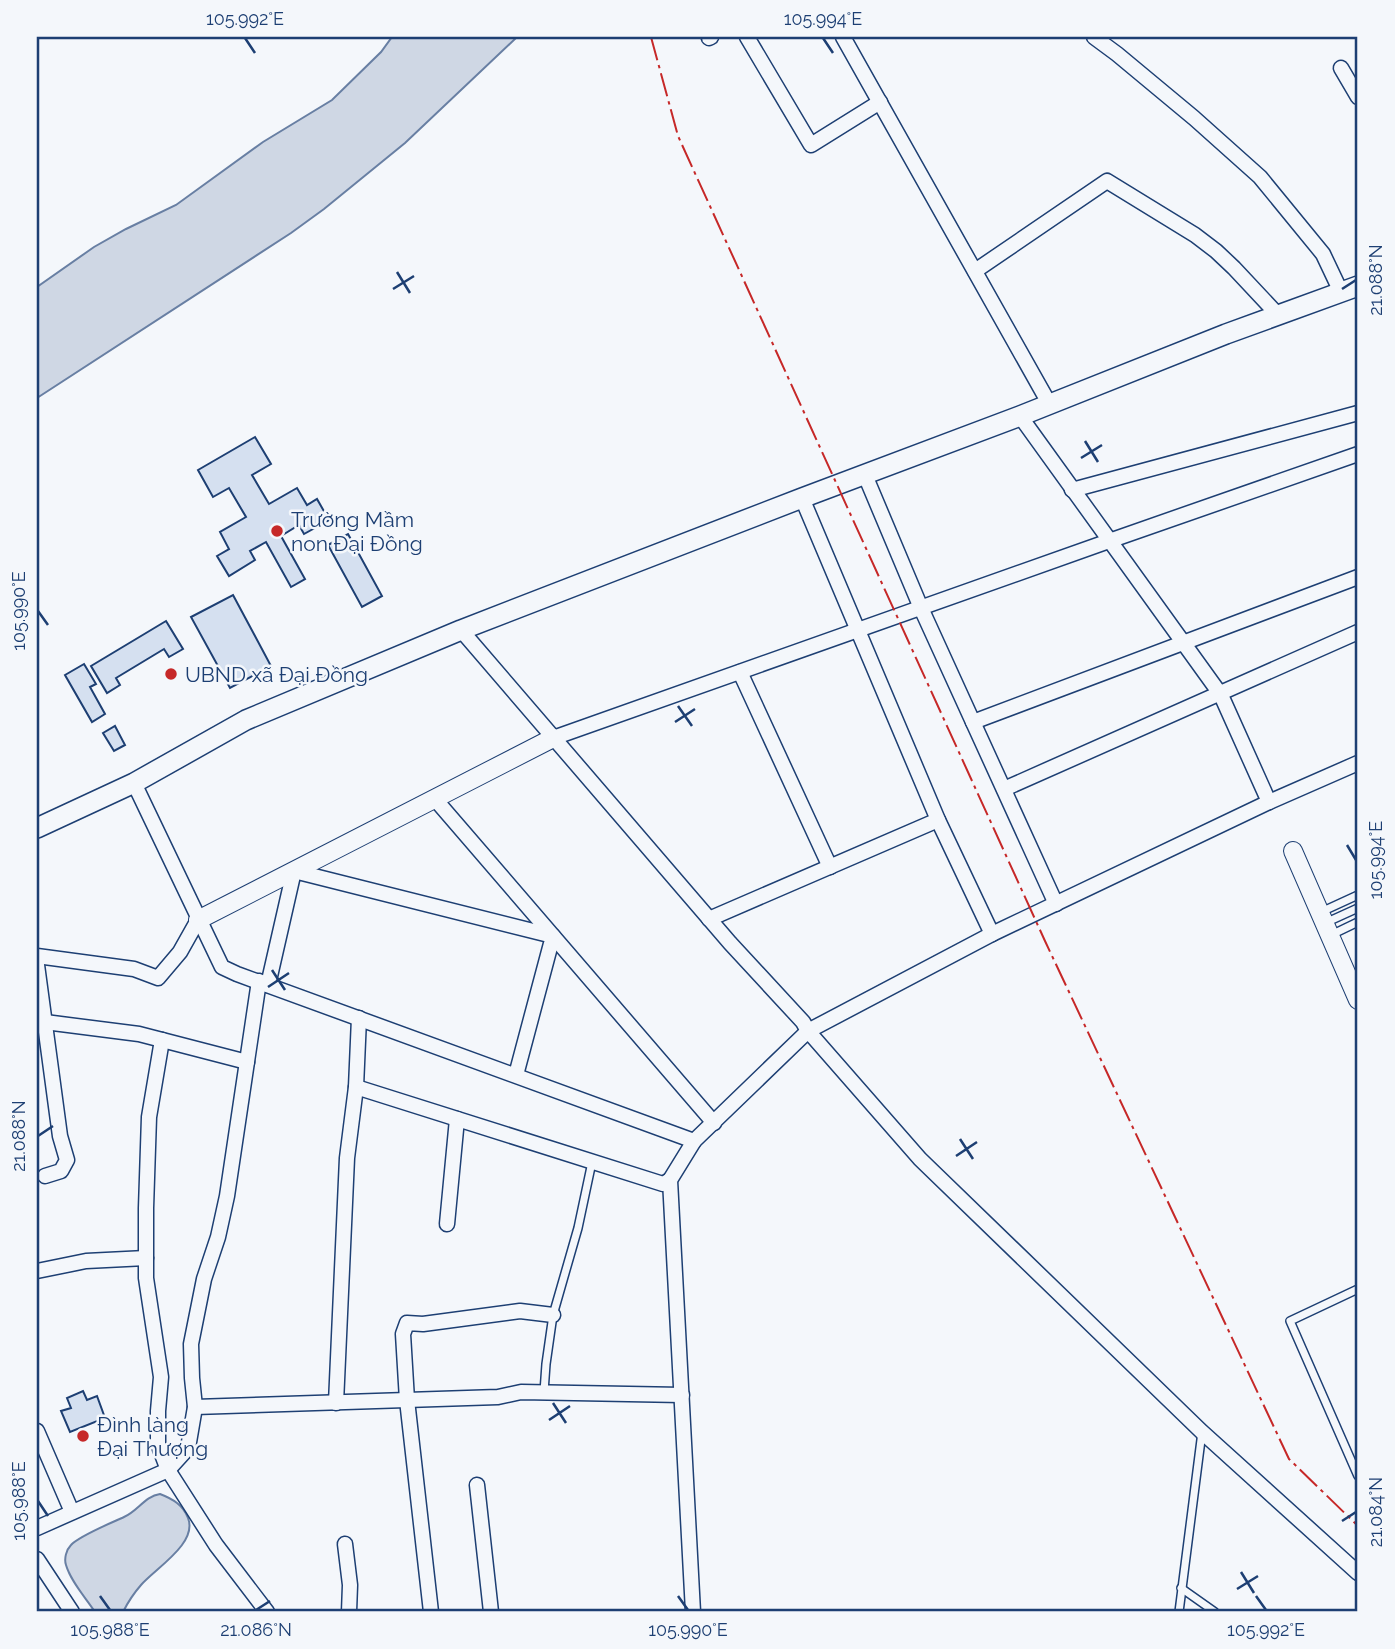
<svg xmlns="http://www.w3.org/2000/svg" width="1395" height="1649" font-family="Raleway,sans-serif">
  <style>
    .water { fill: #cfd7e4; stroke: #687fa3; stroke-width: 2 }
    .building { fill: #d5e0f0; stroke: #1d3f73; stroke-width: 2 }
    .lines { fill: none; stroke-linecap: round; stroke-linejoin: round }
    .service-casing { stroke: #1d3f73; stroke-width: 10 }
    .minor-casing { stroke: #1d3f73; stroke-width: 17 }
    .tertiary-casing { stroke: #1d3f73; stroke-width: 20 }
    .secondary-casing { stroke: #1d3f73; stroke-width: 22 }
    .service { stroke: #f4f7fb; stroke-width: 7 }
    .minor { stroke: #f4f7fb; stroke-width: 14 }
    .tertiary { stroke: #f4f7fb; stroke-width: 18 }
    .secondary { stroke: #f4f7fb; stroke-width: 19 }
    .power { stroke: #c62828; stroke-width: 2; stroke-dasharray: 24 5 3.5 5; stroke-linecap: butt }
    .ticks { fill: none; stroke: #1d3f73; stroke-width: 2.5 }
    .poi-dot { fill: #c62828; stroke: #f4f7fb; stroke-width: 2.5 }
    .labels { text-anchor: middle; dominant-baseline: central; stroke-width: 5; stroke-linejoin: round; paint-order: stroke }
    .poi-label { font-size: 21px; fill: #1d3f73; stroke: #f4f7fb; text-anchor: start }
    .neatline { fill: none; stroke: #1d3f73; stroke-width: 2.5 }
    .ticks-label { font-size: 18px; text-anchor: middle; fill: #1d3f73 }
  </style>
  <rect width="100%" height="100%" fill="#f4f7fb"/>
  <g class="water">
    <polygon points="392,37 517,37 405,143 324,209 291,233 37,398 37,287 94,247 126,229 176,205 263,142 332,100 381,52"/>
    <path d="M160,1494c13,5 23,11 28,24 10,25 -32,50 -47,67 -7,8 -13,17 -18,27h-28c-9,-14 -24,-30 -29,-47 -2,-6 0,-15 5,-20 8,-9 40,-22 53,-28 14,-6 21,-21 36,-23z"/>
  </g>
  <g class="building">
    <polygon points="255,437 271,464 252,475 269,504 297,488 307,505 317,499 329,520 304,534 299,525 281,536 305,579 291,587 266,542 250,551 255,560 229,576 217,556 229,549 220,532 246,517 229,488 213,497 198,470"/>
    <polygon points="348,534 382,596 362,607 328,545"/>
    <polygon points="233,595 271,666 230,688 191,617"/>
    <polygon points="166,621 183,649 169,657 164,649 116,678 120,685 107,693 91,666"/>
    <polygon points="84,664 96,684 90,687 105,714 92,722 65,675"/>
    <polygon points="115,726 125,745 114,751 103,733"/>
    <polygon points="83,1391 87,1400 97,1396 105,1418 70,1432 61,1411 71,1408 67,1398"/>
  </g>
  <g class="lines">
    <defs>
      <g id="service">
        <polyline points="1321,912 1358,895"/>
        <polyline points="1325,923 1358,908"/>
        <polyline points="1331,935 1358,922"/>
        <polyline points="1358,1289 1290,1321 1358,1476"/>
        <polyline points="544,1392 546,1364 553,1315 578,1228 592,1162"/>
        <polyline points="1181,1588 1215,1612"/>
        <polyline points="1179,1612 1202,1432"/>
      </g>
      <g id="minor">
        <polyline points="747,37 811,145 880,102"/>
        <polyline points="843,37 1050,405"/>
        <polyline points="1094,37 1117,54 1194,118 1260,177 1323,254 1341,292"/>
        <polyline points="709,38 711,37"/>
        <polyline points="1341,68 1358,97"/>
        <polyline points="975,271 1107,181 1195,235 1216,251 1234,268 1278,315"/>
        <polyline points="1020,416 1221,695 1269,802"/>
        <polyline points="865,475 921,608 1056,904"/>
        <polyline points="1072,490 1358,413"/>
        <polyline points="802,498 938,820 992,934"/>
        <polyline points="461,630 730,943 803,1022 808,1031 992,934 1269,802 1358,763"/>
        <polyline points="740,672 830,867"/>
        <polyline points="973,722 1358,577"/>
        <polyline points="553,738 1109,541 1358,454"/>
        <polyline points="134,783 222,967 237,974 694,1141"/>
        <polyline points="1004,789 1358,632"/>
        <polyline points="435,799 714,1123"/>
        <polyline points="709,919 938,820"/>
        <polyline points="37,956 134,969 158,978 180,952 198,920"/>
        <polyline points="37,965 60,1136 67,1160 61,1171 45,1176"/>
        <polyline points="268,985 294,871 553,936 516,1075"/>
        <polyline points="45,1022 139,1034 247,1062"/>
        <polyline points="162,1040 149,1117 146,1208 146,1278 161,1377 158,1411 158,1444 168,1470 216,1545 267,1612"/>
        <polyline points="356,1087 663,1184 670,1180"/>
        <polyline points="447,1224 457,1119"/>
        <polyline points="37,1271 86,1261 146,1258"/>
        <polyline points="336,1403 347,1158 356,1087 359,1018"/>
        <polyline points="195,1407 498,1397 521,1392 682,1395"/>
        <polyline points="37,1431 72,1512"/>
        <polyline points="477,1485 491,1612"/>
        <polyline points="37,1528 168,1470 188,1448 195,1407 192,1378 191,1344 204,1279 218,1237 227,1196 259,981"/>
        <polyline points="345,1544 350,1585 349,1612"/>
        <polyline points="37,1559 72,1612"/>
        <polyline points="431,1612 407,1400 403,1334 407,1323 423,1324 520,1311 553,1315"/>
        <polyline points="693,1612 670,1180 694,1141 808,1031 920,1159 1202,1432 1358,1573"/>
      </g>
      <g id="tertiary">
        <polyline points="1293,851 1358,1000"/>
        <polyline points="198,920 553,738"/>
      </g>
      <polyline id="secondary" points="37,828 134,783 246,720 461,630 802,498 1020,416 1226,334 1358,286"/>
    </defs>
    <use href="#service" class="service-casing"/>
    <use href="#minor" class="minor-casing"/>
    <use href="#tertiary" class="tertiary-casing"/>
    <use href="#secondary" class="secondary-casing"/>
    <use href="#service" class="service"/>
    <use href="#minor" class="minor"/>
    <use href="#tertiary" class="tertiary"/>
    <use href="#secondary" class="secondary"/>
    <polyline class="power" points="651,37 678,136 1045,941 1289,1459 1358,1526"/>
  </g>
  <path class="ticks" d="M245,38l10,15M823,38l10,15M397,272l13,21M393,289l21,-13M1342,289l14,-9M1085,441l13,21M1081,458l21,-13M38,611l10,14M678,706l14,20M675,722l20,-13M1347,845l9,15M272,970l13,20M268,987l21,-14M38,1136l15,-10M960,1139l13,20M956,1156l21,-14M553,1403l13,20M549,1420l21,-14M38,1501l10,15M1342,1521l14,-9M1241,1572l13,21M1237,1589l21,-13M100,1596l10,14M678,1596l10,14M1256,1596l10,14M256,1610l14,-9"/>
  <g class="poi-dot">
    <circle cx="277" cy="531" r="7"/>
    <circle cx="171" cy="674" r="7"/>
    <circle cx="83" cy="1436" r="7"/>
  </g>
  <g class="labels">
    <g class="poi-label">
      <text x="291" y="519">Trường Mầm<tspan x="291" dy="24">non Đại Đồng</tspan></text>
      <text x="185" y="674">UBND xã Đại Đồng</text>
      <text x="97" y="1424">Đình làng<tspan x="97" dy="24">Đại Thượng</tspan></text>
    </g>
  </g>
  <rect width="1395" height="1649" fill="none" stroke="#f4f7fb" stroke-width="77"/>
  <rect x="38" y="38" width="1318" height="1572" class="neatline"/>
  <g class="ticks-label">
    <text x="245" y="25">105.992°E</text>
    <text x="823" y="25">105.994°E</text>
    <text transform="translate(1376 280) rotate(-90)" y="6">21.088°N</text>
    <text transform="translate(19 611) rotate(-90)" y="6">105.990°E</text>
    <text transform="translate(1376 860) rotate(-90)" y="6">105.994°E</text>
    <text transform="translate(19 1136) rotate(-90)" y="6">21.088°N</text>
    <text transform="translate(19 1501) rotate(-90)" y="6">105.988°E</text>
    <text transform="translate(1376 1512) rotate(-90)" y="6">21.084°N</text>
    <text x="110" y="1636">105.988°E</text>
    <text x="256" y="1636">21.086°N</text>
    <text x="688" y="1636">105.990°E</text>
    <text x="1266" y="1636">105.992°E</text>
  </g>
</svg>
